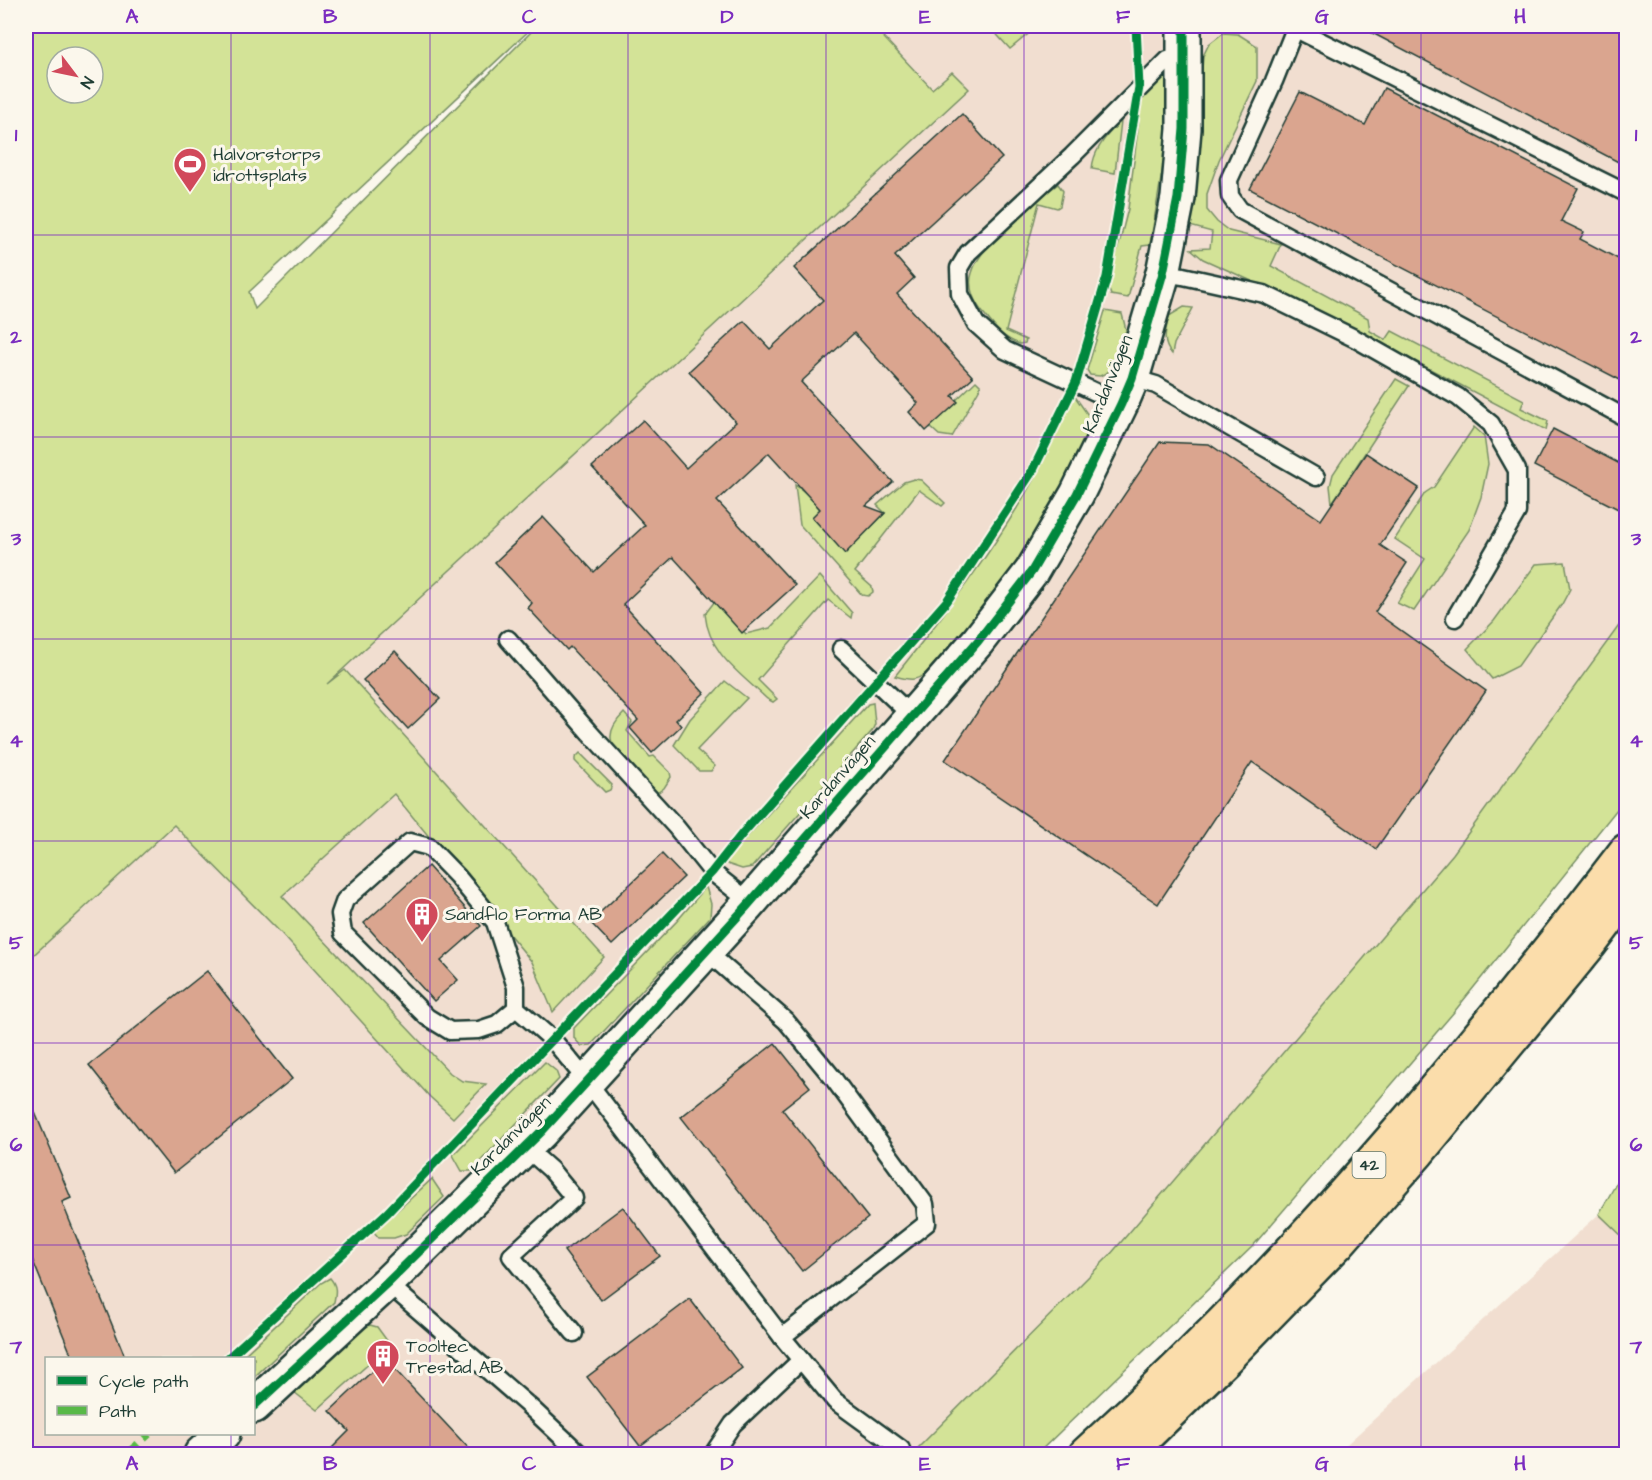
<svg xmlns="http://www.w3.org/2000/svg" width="1652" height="1480" font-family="'Architects Daughter',sans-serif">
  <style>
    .built { fill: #f1ded0; fill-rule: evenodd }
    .green { fill: #d3e397; stroke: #799066; stroke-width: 1.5; fill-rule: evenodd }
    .building { fill: #daa58f; stroke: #1f3d34; stroke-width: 1.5 }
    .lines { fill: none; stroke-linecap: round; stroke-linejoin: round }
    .lane-casing { stroke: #1f3d34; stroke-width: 21 }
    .secondary-casing { stroke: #1f3d34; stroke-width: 38 }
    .primary-casing { stroke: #1f3d34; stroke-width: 38 }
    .lane { stroke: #fbf7ec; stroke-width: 16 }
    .secondary { stroke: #fbf7ec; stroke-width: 33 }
    .primary { stroke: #fbddab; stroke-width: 33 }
    .quiet { stroke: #58b947; stroke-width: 8; stroke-dasharray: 15 8; stroke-linecap: butt }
    .cycleway-casing { stroke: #fbf7ec; stroke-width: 13 }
    .cycleway { stroke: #00873e; stroke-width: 9 }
    .grid { fill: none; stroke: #7b2cbf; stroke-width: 1.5; stroke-opacity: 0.55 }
    .labels { text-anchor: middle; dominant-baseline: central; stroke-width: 6; stroke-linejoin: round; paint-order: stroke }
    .shield { fill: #fbf7ec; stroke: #61756b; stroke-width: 1.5 }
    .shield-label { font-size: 16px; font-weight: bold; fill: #1f3d34 }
    .poi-label { font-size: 18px; fill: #1f3d34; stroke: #fbf7ec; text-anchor: start }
    .street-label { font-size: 18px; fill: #1f3d34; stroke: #fbf7ec }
    .neatline { fill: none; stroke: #7b2cbf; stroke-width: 2 }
    .grid-label { font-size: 20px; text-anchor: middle; font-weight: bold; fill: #7b2cbf }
  </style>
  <rect width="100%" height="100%" fill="#fbf7ec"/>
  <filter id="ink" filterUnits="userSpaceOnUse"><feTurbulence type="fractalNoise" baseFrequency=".0167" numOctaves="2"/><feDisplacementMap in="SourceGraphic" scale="12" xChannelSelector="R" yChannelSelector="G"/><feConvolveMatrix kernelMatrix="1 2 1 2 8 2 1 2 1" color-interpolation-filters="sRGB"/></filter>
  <g filter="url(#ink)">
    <g class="built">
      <path d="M873,26h116l21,23 28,-23h588v590l-173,238 -343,401 -198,199h-886v-492l943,-873 -17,-17 -19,17zM46,1358h208v76h-208z"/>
      <polygon points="1599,1214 1626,1240 1626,1454 1336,1454"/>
    </g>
    <g class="green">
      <path d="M26,26h508l-285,266 6,17 282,-283h336l59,63 20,-17 17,17 -642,595 18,-14 259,287 -51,55 -21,-50 -138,-168 -112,102 168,177 12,8 24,3 -33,34 -23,-21 -149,-164 -107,-108 -148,137zM57,57h36v36h-36z"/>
      <polygon points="989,26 1038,26 1010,49"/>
      <polygon points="1223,33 1238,34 1257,46 1257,81 1219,160 1207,194 1207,210 1217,222 1229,231 1281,244 1271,266 1368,318 1370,331 1386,340 1392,331 1524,400 1521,408 1548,421 1546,430 1329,316 1203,259 1191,249 1210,248 1212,232 1190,226 1203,56 1209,44"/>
      <polygon points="1164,78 1168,80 1169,86 1165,154 1150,245 1142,246 1128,298 1111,295 1108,287 1128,209 1142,97"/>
      <path d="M1121,121l-6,52 -23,-4c1,-18 16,-36 29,-48z"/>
      <path d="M1058,184l5,7 -3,15 -3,2 -18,-5 -33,128 20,9 -1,3 -5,1c-16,-5 -25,-16 -35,-29 -10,-11 -18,-27 -13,-42 7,-28 63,-72 86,-89z"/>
      <path d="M1184,307l9,1 -19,36 -2,10c-11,-11 -6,-25 -3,-38z"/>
      <polygon points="1105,311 1122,314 1126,330 1115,364 1108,372 1100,376 1090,375 1087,370"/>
      <polygon points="1396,379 1409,386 1332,503 1330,486 1333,474"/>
      <polygon points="976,381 981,386 952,437 939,435 929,426"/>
      <path d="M1074,395l14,20 2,12 -6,15 -24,48 -31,53 -40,58 -62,71c-11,10 -18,8 -32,4 49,-61 97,-123 135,-190 17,-29 30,-61 44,-91z"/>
      <polygon points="1474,427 1484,436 1488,464 1481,497 1469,530 1414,611 1397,603 1425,559 1395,539 1425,493 1434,487"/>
      <path d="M914,479l7,1 24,23 -3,3 -23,-16 -64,82 17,15 1,5 -5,4 -6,-1 -62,-70 -5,-40c24,14 37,45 50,68l40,-40 -8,-8 27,-23z"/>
      <polygon points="1565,562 1570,589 1562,604 1518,666 1492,679 1467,649 1494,621 1536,564"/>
      <path d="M820,576l32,37 -1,5 -23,-18 -70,80 19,19 -4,3 -6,-3c-27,-26 -58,-45 -62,-85l10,-13 31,33 24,-6z"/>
      <polygon points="1626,616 1626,798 1454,1012 1252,1247 1037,1454 912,1454 1110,1255 1453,854"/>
      <polygon points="725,681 747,698 697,750 715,766 711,771 699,771 674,745 690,719"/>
      <polygon points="873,703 875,724 872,731 752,867 742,869 727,864 728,858 868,704"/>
      <path d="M624,713l8,9 -5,9 23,26 4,-1 16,16 1,5 -7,11 -7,5c-11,-11 -45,-40 -46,-55 -1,-10 7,-19 13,-25z"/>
      <polygon points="580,753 612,785 610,790 605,792 575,761 575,758"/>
      <polygon points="706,887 711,904 710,917 591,1045 581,1046 574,1038 574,1028 677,921"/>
      <polygon points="545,1062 556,1071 559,1079 471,1171 462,1171 453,1155"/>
      <polygon points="1626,1166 1626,1240 1599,1214"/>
      <polygon points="432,1179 444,1197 406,1234 394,1238 379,1238 374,1232"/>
      <path d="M330,1278c7,8 6,14 4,24l-80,75v-19h-13l80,-75z"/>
      <polygon points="370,1325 377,1327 388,1342 383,1351 317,1410 294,1392 362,1329"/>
    </g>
    <g class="building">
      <polygon points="1359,26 1626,26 1626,166"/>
      <polygon points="1384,88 1578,188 1561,221 1584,232 1580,239 1626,263 1626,383 1250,189 1300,92 1365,125"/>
      <polygon points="962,114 1002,158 895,256 914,278 897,294 973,377 952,396 958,402 926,431 909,412 918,403 854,333 801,382 893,482 866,506 885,513 845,554 812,517 820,509 769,453 717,501 795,585 742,633 673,557 623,604 704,693 676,720 681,726 652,753 630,728 638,720 570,647 567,650 528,608 532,603 495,562 543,517 594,572 645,525 592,467 643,420 686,468 736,422 689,371 744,321 770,349 823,300 794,268"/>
      <polygon points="1553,429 1626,467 1626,513 1534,466"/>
      <polygon points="1160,442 1209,444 1321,520 1366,453 1419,488 1380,545 1407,563 1375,612 1486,691 1376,849 1252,762 1158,904 945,760"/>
      <polygon points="395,651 440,699 408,729 363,680"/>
      <polygon points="662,854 684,877 612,945 590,922"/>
      <polygon points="428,866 481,926 441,961 458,980 434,1001 364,923"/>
      <polygon points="207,971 292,1079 174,1173 89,1065"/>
      <polygon points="775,1043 810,1087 782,1109 868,1218 802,1271 681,1117"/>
      <polygon points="26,1091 71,1198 62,1202 126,1359 73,1359 26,1244"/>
      <polygon points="623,1207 660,1256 601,1300 564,1251"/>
      <polygon points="690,1299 742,1368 640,1446 587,1377"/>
      <polygon points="385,1359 475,1455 325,1455 349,1431 330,1411"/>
    </g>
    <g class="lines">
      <defs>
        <g id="lane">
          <polyline points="1290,26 1626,193"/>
          <polyline points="1296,26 1274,81 1229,180 1230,196 1240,210 1626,418"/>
          <polyline points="1163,273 1183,276 1264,294 1356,339 1458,397 1491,424 1517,470 1517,512 1455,618"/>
          <polyline points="1132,378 1156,385 1316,477"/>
          <polyline points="1121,404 1005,350 976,324 960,294 959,268 968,253 1072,156 1168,60 1185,57"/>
          <polyline points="508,639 588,731 676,827 712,872 750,902"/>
          <polyline points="841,649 912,716"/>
          <polyline points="706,951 786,1021 833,1078 925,1204 927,1223 782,1337"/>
          <polyline points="516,1008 497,1024 479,1030 450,1031 427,1017 343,933 340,914 345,900 410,842 429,847 457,876 495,922 516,987 516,1008 553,1040 587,1081 782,1337 835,1401 901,1449"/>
          <polyline points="525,1147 551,1170 574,1198 511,1256 574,1333"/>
          <polyline points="387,1283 530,1407 580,1454"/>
          <polyline points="713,1454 733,1424 801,1360"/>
        </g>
        <g id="secondary">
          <polyline points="254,1406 387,1283 542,1131 747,906 978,641 1032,571 1077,494 1121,404 1132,378 1163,273 1178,198 1184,129 1184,26"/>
          <polyline points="201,1454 223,1434"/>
        </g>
        <g id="primary">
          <path d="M1086,1454c200,-181 376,-389 540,-603"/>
          <polyline points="1127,1454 1226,1358 1338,1243 1418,1152 1589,945 1626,896"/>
        </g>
      </defs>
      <use href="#lane" class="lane-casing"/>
      <use href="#secondary" class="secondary-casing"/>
      <use href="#primary" class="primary-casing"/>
      <use href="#lane" class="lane"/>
      <use href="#secondary" class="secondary"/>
      <use href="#primary" class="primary"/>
      <polyline class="quiet" points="127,1454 149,1434"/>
      <defs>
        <g id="cycleway">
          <polyline points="228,1358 387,1213 712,872 742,834 947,601 1033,470 1076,382 1107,277 1139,87 1136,26"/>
          <polyline points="254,1406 387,1283 542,1131 747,906 978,641 1032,571 1077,494 1121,404 1132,378 1163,273 1178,198 1184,129 1184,26"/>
        </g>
      </defs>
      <use href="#cycleway" class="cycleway-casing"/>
      <use href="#cycleway" class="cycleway"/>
    </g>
  </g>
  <path class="grid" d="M231,26v1332M430,26v1428M628,26v1428M826,26v1428M1024,26v1428M1222,26v1428M1421,26v1428M26,235h1600M26,437h1600M26,639h1600M26,841h1600M26,1043h1600M26,1245h1600M231,1434v20"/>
  <defs>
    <symbol id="stadium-pin" viewBox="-11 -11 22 30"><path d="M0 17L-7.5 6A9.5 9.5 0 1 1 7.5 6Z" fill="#d1495b" stroke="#fbf7ec"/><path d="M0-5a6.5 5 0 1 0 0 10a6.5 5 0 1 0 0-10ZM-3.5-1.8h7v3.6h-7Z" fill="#fff"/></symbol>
    <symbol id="building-pin" viewBox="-11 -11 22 30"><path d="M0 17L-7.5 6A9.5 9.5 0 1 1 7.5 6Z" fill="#d1495b" stroke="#fbf7ec"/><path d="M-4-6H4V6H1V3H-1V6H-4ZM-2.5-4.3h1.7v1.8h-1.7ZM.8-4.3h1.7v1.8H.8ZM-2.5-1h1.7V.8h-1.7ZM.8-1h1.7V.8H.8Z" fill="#fff"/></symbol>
  </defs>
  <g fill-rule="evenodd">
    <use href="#stadium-pin" x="171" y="145" width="38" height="52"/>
    <use href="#building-pin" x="403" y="895" width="38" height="52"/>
    <use href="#building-pin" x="364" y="1337" width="38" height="52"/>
  </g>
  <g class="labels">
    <rect class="shield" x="1352.5" y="1152" width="33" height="26" rx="4.5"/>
    <g class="shield-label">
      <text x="1369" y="1165">42</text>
    </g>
    <g class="poi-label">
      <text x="213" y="154">Halvorstorps<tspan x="213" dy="21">idrottsplats</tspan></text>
      <text x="445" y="914">Sandflo Forma AB</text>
      <text x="406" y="1346">Tooltec<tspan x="406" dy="21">Trestad AB</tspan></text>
    </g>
    <g class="street-label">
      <text transform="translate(1108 384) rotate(-68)">Kardanvägen</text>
      <text transform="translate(838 777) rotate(-49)">Kardanvägen</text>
      <text transform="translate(511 1136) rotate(-45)">Kardanvägen</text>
    </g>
  </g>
  <rect width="1652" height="1480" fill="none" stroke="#fbf7ec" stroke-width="66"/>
  <rect x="45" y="1357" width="210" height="78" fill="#fbf7ec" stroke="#a3ada2" stroke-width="1.5"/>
  <rect x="57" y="1376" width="30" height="9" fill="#00873e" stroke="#a3ada2" stroke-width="1.5"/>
  <text x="99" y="1387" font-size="18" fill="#1f3d34">Cycle path</text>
  <rect x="57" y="1406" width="30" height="9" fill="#58b947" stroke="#a3ada2" stroke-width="1.5"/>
  <text x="99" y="1417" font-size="18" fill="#1f3d34">Path</text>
  <g transform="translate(75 75) rotate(122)"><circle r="28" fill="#fbf7ec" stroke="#a3ada2" stroke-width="1.5"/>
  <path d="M0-4.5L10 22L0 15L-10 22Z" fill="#d1495b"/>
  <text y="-9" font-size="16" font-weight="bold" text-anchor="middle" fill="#1f3d34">N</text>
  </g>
  <rect x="33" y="33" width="1586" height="1414" class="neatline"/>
  <g class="grid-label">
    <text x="132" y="23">A</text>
    <text x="330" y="23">B</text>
    <text x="529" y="23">C</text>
    <text x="727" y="23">D</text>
    <text x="925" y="23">E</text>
    <text x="1123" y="23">F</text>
    <text x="1322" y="23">G</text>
    <text x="1520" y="23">H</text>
    <text x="16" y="141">1</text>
    <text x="1636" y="141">1</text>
    <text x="16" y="343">2</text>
    <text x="1636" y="343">2</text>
    <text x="16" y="545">3</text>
    <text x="1636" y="545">3</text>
    <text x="16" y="747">4</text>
    <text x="1636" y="747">4</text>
    <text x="16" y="949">5</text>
    <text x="1636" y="949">5</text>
    <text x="16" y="1151">6</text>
    <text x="1636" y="1151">6</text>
    <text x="16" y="1353">7</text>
    <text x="1636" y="1353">7</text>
    <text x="132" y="1470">A</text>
    <text x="330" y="1470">B</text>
    <text x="529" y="1470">C</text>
    <text x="727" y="1470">D</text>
    <text x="925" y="1470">E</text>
    <text x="1123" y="1470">F</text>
    <text x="1322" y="1470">G</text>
    <text x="1520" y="1470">H</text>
  </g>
</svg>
